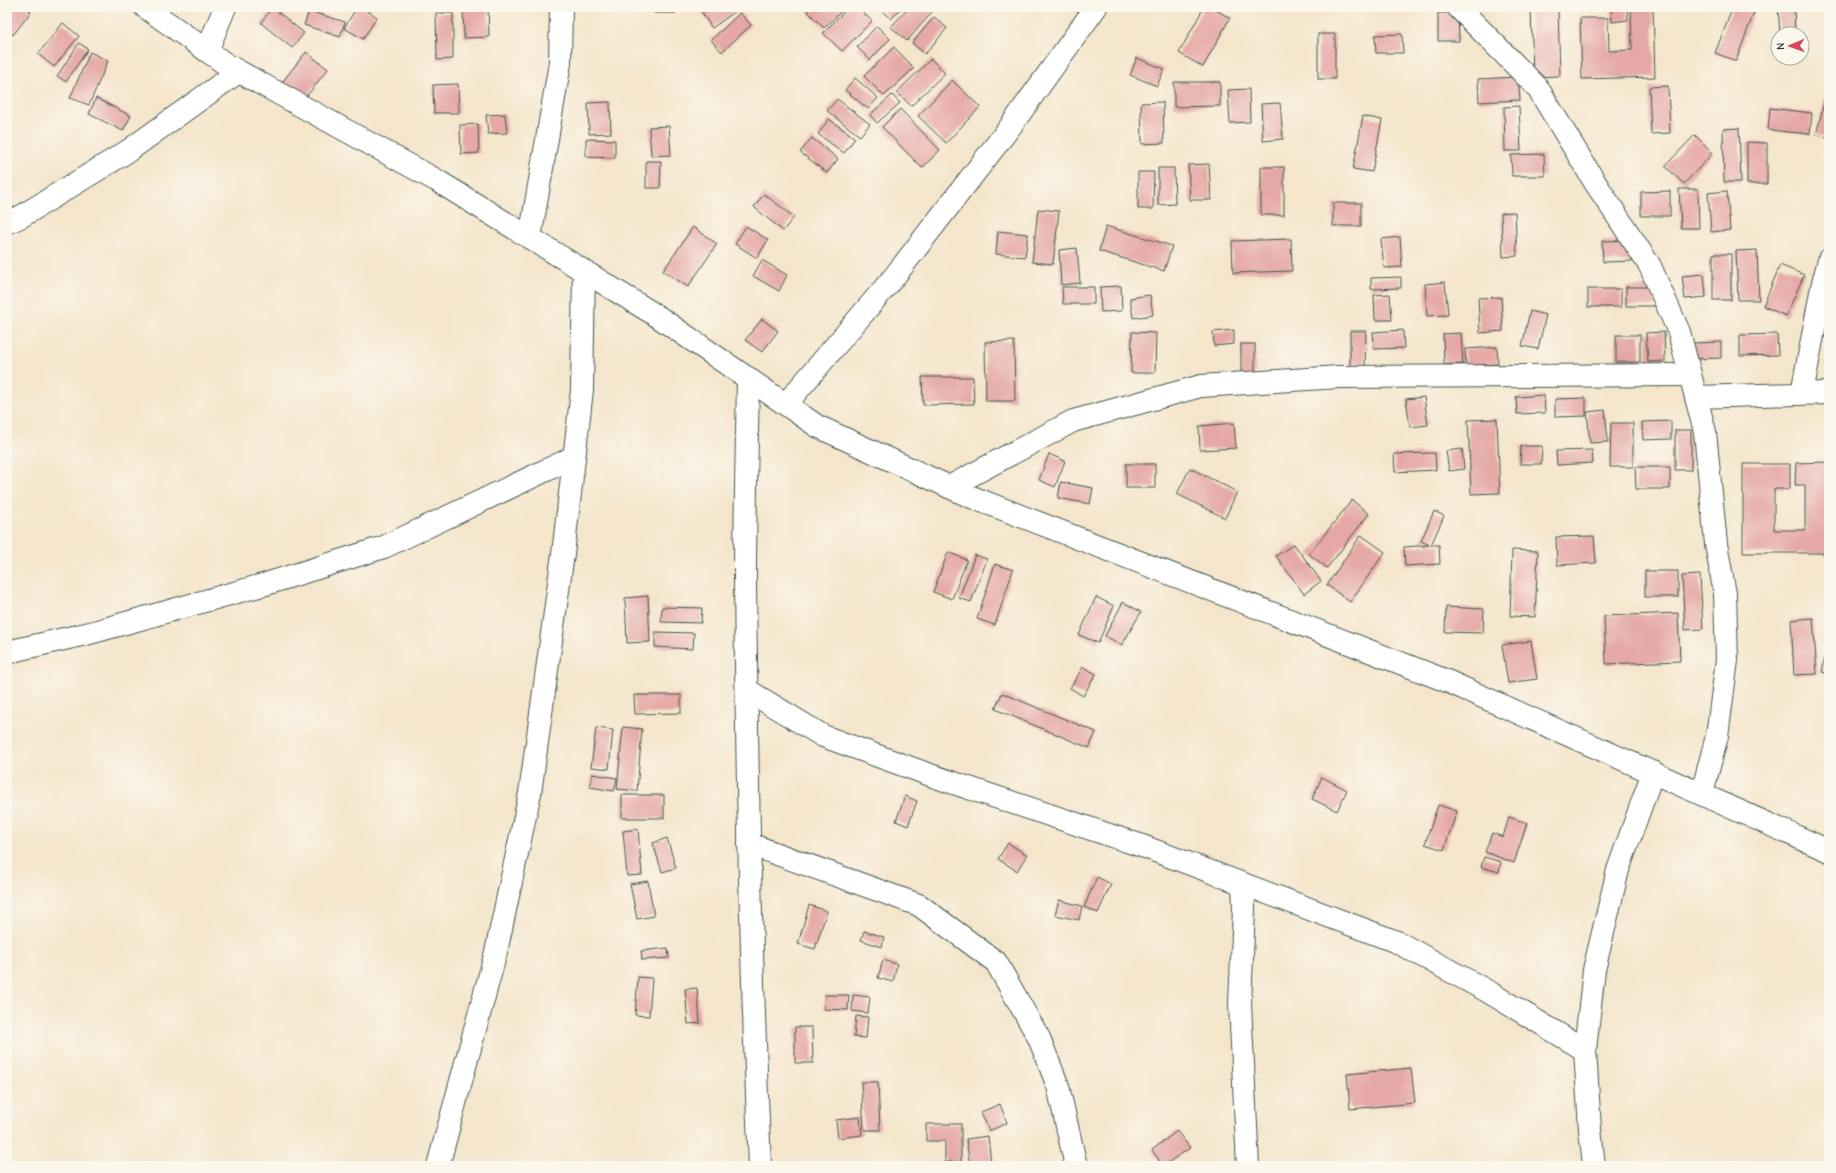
<svg xmlns="http://www.w3.org/2000/svg" width="1836" height="1173" font-family="'Comic Neue',sans-serif">
  <style>
    .building { fill: #e5a8a6 }
    .lines { fill: none; stroke-linecap: round; stroke-linejoin: round }
    .street-casing { stroke: #3f564b; stroke-width: 24 }
    .street { stroke: #fff; stroke-width: 22 }
  </style>
  <rect width="100%" height="100%" fill="#fbf7ec"/>
  <filter id="ink" filterUnits="userSpaceOnUse"><feTurbulence type="fractalNoise" baseFrequency=".025" numOctaves="2"/><feDisplacementMap in="SourceGraphic" scale="8" xChannelSelector="R" yChannelSelector="G"/><feConvolveMatrix kernelMatrix="1 2 1 2 8 2 1 2 1" color-interpolation-filters="sRGB"/></filter>
  <filter id="wash" filterUnits="userSpaceOnUse"><feTurbulence type="fractalNoise" baseFrequency=".012" numOctaves="4" result="noise"/><feDisplacementMap in="SourceGraphic" scale="16" xChannelSelector="R" yChannelSelector="G"/><feGaussianBlur stdDeviation="0.9" result="paint"/><feColorMatrix in="noise" values="0 0 0 0 0 0 0 0 0 0 0 0 0 0 0 0 0 1.4 0 .05"/><feComposite in="paint" operator="in"/></filter>
  <g filter="url(#wash)">
    <rect width="100%" height="100%" fill="#f4e5cb"/>
    <g id="blocks">
      <g class="building">
        <polygon points="7,7 25,7 31,12 13,35 7,30"/>
        <polygon points="272,7 304,33 292,48 261,23"/>
        <polygon points="357,7 361,7 377,17 363,39 344,28"/>
        <polygon points="463,7 488,7 489,37 464,38"/>
        <polygon points="654,7 674,7 675,13 654,13"/>
        <polygon points="711,7 734,7 736,11 712,28 702,13"/>
        <polygon points="811,7 843,7 845,8 824,28 807,11"/>
        <polygon points="849,7 857,7 872,21 842,51 823,33"/>
        <polygon points="877,7 902,7 891,19"/>
        <polygon points="909,7 928,7 933,11 907,41 891,27"/>
        <polygon points="1204,7 1211,7 1230,18 1203,67 1179,53"/>
        <polygon points="1531,7 1558,7 1560,76 1533,77"/>
        <polygon points="1611,7 1627,7 1628,20 1612,22"/>
        <polygon points="1733,7 1756,7 1736,61 1715,53"/>
        <polygon points="1778,7 1794,7 1795,34 1780,34"/>
        <polygon points="1653,8 1655,77 1582,79 1580,18 1608,18 1609,51 1632,50 1631,9"/>
        <polygon points="309,11 345,22 340,37 304,25"/>
        <polygon points="436,13 453,13 453,59 437,60"/>
        <polygon points="740,13 751,25 722,52 711,40"/>
        <polygon points="1438,13 1458,13 1459,41 1438,41"/>
        <polygon points="934,17 947,28 925,54 912,43"/>
        <polygon points="63,23 79,36 54,67 38,54"/>
        <polygon points="877,26 890,39 870,60 857,47"/>
        <rect x="1318" y="34" width="17" height="45"/>
        <polygon points="1402,34 1403,53 1376,53 1375,35"/>
        <polygon points="79,43 88,49 66,82 57,76"/>
        <polygon points="894,47 914,68 884,96 864,76"/>
        <polygon points="90,52 108,61 89,105 70,98"/>
        <polygon points="306,52 328,69 302,102 280,85"/>
        <polygon points="1137,58 1164,69 1157,86 1130,75"/>
        <polygon points="931,59 945,73 911,106 897,92"/>
        <polygon points="1518,77 1520,100 1479,102 1478,79"/>
        <polygon points="855,78 878,98 868,109 845,90"/>
        <polygon points="952,80 980,107 946,143 918,116"/>
        <polygon points="1174,82 1220,82 1220,106 1174,107"/>
        <polygon points="1829,82 1829,138 1816,135"/>
        <polygon points="458,84 459,113 434,113 433,85"/>
        <polygon points="1668,86 1670,133 1651,134 1649,87"/>
        <polygon points="1249,89 1250,122 1230,123 1228,90"/>
        <polygon points="892,95 900,103 877,123 870,115"/>
        <polygon points="96,98 131,116 123,131 89,114"/>
        <polygon points="837,99 870,124 860,136 827,111"/>
        <polygon points="610,102 611,133 589,134 588,103"/>
        <polygon points="1163,102 1164,143 1142,144 1141,103"/>
        <polygon points="1280,103 1283,139 1263,141 1261,104"/>
        <polygon points="1519,106 1521,151 1505,151 1504,107"/>
        <polygon points="1770,108 1812,113 1810,134 1768,130"/>
        <polygon points="900,109 940,150 922,168 882,127"/>
        <polygon points="505,114 507,133 488,134 486,115"/>
        <polygon points="1363,116 1382,120 1372,172 1353,169"/>
        <polygon points="829,119 855,138 844,153 818,134"/>
        <polygon points="478,124 479,153 461,154 460,125"/>
        <polygon points="669,126 671,155 651,156 649,127"/>
        <polygon points="1739,128 1741,182 1724,182 1723,129"/>
        <polygon points="1695,135 1713,153 1684,184 1665,166"/>
        <polygon points="812,138 838,159 827,173 800,152"/>
        <polygon points="586,139 615,140 615,158 586,157"/>
        <polygon points="1747,142 1767,143 1767,184 1747,184"/>
        <polygon points="1544,154 1545,176 1512,176 1511,155"/>
        <polygon points="646,161 661,161 660,188 646,188"/>
        <polygon points="1209,164 1211,200 1190,200 1188,165"/>
        <rect x="1261" y="167" width="23" height="48"/>
        <polygon points="1158,168 1174,168 1175,204 1158,205"/>
        <polygon points="1138,172 1154,172 1153,209 1138,209"/>
        <polygon points="1679,189 1698,189 1699,228 1681,228"/>
        <polygon points="1670,191 1670,216 1641,216 1641,192"/>
        <polygon points="1727,191 1730,230 1711,232 1708,193"/>
        <polygon points="764,194 794,217 783,231 754,207"/>
        <rect x="1333" y="203" width="28" height="23"/>
        <polygon points="1038,209 1059,211 1053,264 1032,262"/>
        <polygon points="1515,212 1517,256 1503,257 1501,213"/>
        <polygon points="746,226 768,240 757,258 735,244"/>
        <polygon points="1106,226 1172,246 1164,271 1099,251"/>
        <polygon points="693,227 717,244 688,287 663,271"/>
        <polygon points="998,231 1028,234 1025,257 996,254"/>
        <polygon points="1400,237 1402,267 1384,268 1381,239"/>
        <polygon points="1291,239 1292,271 1233,273 1232,241"/>
        <polygon points="1632,240 1633,261 1603,262 1602,241"/>
        <polygon points="1077,248 1080,283 1061,285 1059,250"/>
        <polygon points="1757,250 1759,300 1738,300 1736,251"/>
        <rect x="1713" y="254" width="18" height="46"/>
        <polygon points="762,260 787,275 779,291 753,276"/>
        <polygon points="1780,265 1804,275 1786,316 1763,306"/>
        <polygon points="1704,274 1706,297 1685,299 1682,276"/>
        <polygon points="1401,277 1401,288 1371,289 1371,278"/>
        <polygon points="1445,282 1448,315 1427,316 1425,284"/>
        <polygon points="1121,286 1122,311 1101,312 1100,287"/>
        <polygon points="1062,287 1094,287 1094,304 1063,304"/>
        <rect x="1626" y="287" width="30" height="19"/>
        <rect x="1588" y="289" width="33" height="18"/>
        <polygon points="1390,294 1392,320 1375,320 1374,295"/>
        <polygon points="1150,295 1153,315 1133,318 1130,298"/>
        <polygon points="1501,297 1503,331 1480,333 1478,298"/>
        <polygon points="1530,311 1546,315 1538,349 1522,346"/>
        <polygon points="762,319 778,331 762,352 745,340"/>
        <polygon points="1234,330 1234,344 1214,346 1213,332"/>
        <polygon points="1403,330 1404,348 1374,349 1373,332"/>
        <polygon points="1350,331 1366,331 1365,366 1350,366"/>
        <polygon points="1132,332 1156,333 1155,373 1131,373"/>
        <polygon points="1664,332 1665,361 1648,362 1646,333"/>
        <polygon points="1461,333 1463,364 1444,365 1443,334"/>
        <polygon points="1777,334 1778,355 1740,356 1740,335"/>
        <rect x="1616" y="335" width="24" height="27"/>
        <polygon points="1014,341 1015,401 986,401 985,342"/>
        <polygon points="1721,342 1721,358 1692,359 1692,343"/>
        <rect x="1241" y="344" width="14" height="32"/>
        <polygon points="1497,347 1498,364 1466,366 1465,349"/>
        <polygon points="922,377 973,377 974,404 923,405"/>
        <polygon points="1544,395 1545,413 1517,414 1516,397"/>
        <polygon points="1424,397 1428,425 1410,427 1406,399"/>
        <polygon points="1586,398 1586,416 1555,417 1555,399"/>
        <polygon points="1605,410 1608,442 1590,443 1587,412"/>
        <polygon points="1497,419 1500,493 1471,494 1468,420"/>
        <polygon points="1671,421 1671,439 1643,440 1642,422"/>
        <polygon points="1234,423 1236,448 1200,450 1199,426"/>
        <polygon points="1611,423 1633,423 1633,467 1610,467"/>
        <rect x="1675" y="430" width="16" height="40"/>
        <polygon points="1521,446 1542,446 1541,464 1520,464"/>
        <polygon points="1462,449 1464,469 1449,471 1446,451"/>
        <polygon points="1592,450 1593,463 1557,465 1556,451"/>
        <polygon points="1435,453 1436,470 1395,472 1394,454"/>
        <polygon points="1049,454 1065,461 1055,487 1039,480"/>
        <polygon points="1829,462 1829,553 1743,553 1743,464 1790,464 1790,489 1774,489 1774,530 1805,530 1805,485 1795,485 1796,463"/>
        <rect x="1126" y="464" width="29" height="24"/>
        <polygon points="1635,467 1670,467 1670,489 1636,489"/>
        <polygon points="1190,468 1237,492 1225,518 1177,494"/>
        <polygon points="1061,482 1093,488 1090,504 1058,498"/>
        <polygon points="1352,500 1369,514 1327,568 1309,554"/>
        <polygon points="1434,511 1444,516 1431,545 1439,545 1440,564 1405,566 1404,547 1430,545 1421,541"/>
        <polygon points="1361,535 1385,552 1350,602 1327,585"/>
        <polygon points="1594,536 1596,563 1557,565 1556,537"/>
        <polygon points="1294,544 1321,581 1304,594 1276,556"/>
        <polygon points="1512,550 1538,551 1535,617 1510,616"/>
        <polygon points="948,552 967,560 952,599 933,592"/>
        <polygon points="975,555 987,559 971,602 959,598"/>
        <polygon points="995,564 1013,570 995,625 977,619"/>
        <rect x="1645" y="571" width="33" height="26"/>
        <polygon points="1700,575 1703,629 1685,630 1682,576"/>
        <polygon points="648,596 650,642 627,643 625,598"/>
        <polygon points="1096,597 1114,606 1098,643 1079,635"/>
        <polygon points="1123,602 1141,612 1122,645 1105,636"/>
        <polygon points="662,607 702,608 701,623 661,622"/>
        <polygon points="1446,607 1484,609 1483,633 1445,632"/>
        <polygon points="1678,613 1680,661 1606,664 1604,616"/>
        <polygon points="1813,618 1817,674 1794,675 1791,620"/>
        <polygon points="655,632 694,633 693,649 655,647"/>
        <polygon points="1531,641 1537,679 1508,683 1502,645"/>
        <polygon points="1828,642 1829,642 1829,674 1822,672"/>
        <polygon points="1083,667 1096,674 1083,696 1070,688"/>
        <polygon points="1002,693 1096,732 1089,748 995,709"/>
        <polygon points="634,695 681,695 681,713 635,714"/>
        <polygon points="623,727 642,729 637,791 617,789"/>
        <polygon points="596,728 613,730 609,769 591,767"/>
        <polygon points="592,774 617,778 614,791 590,787"/>
        <polygon points="1322,777 1347,790 1337,811 1312,799"/>
        <rect x="622" y="795" width="42" height="23"/>
        <polygon points="905,796 917,801 908,826 896,821"/>
        <polygon points="1438,805 1457,811 1444,850 1425,844"/>
        <polygon points="1509,817 1527,823 1514,863 1485,852 1492,833 1503,837"/>
        <polygon points="638,829 642,875 627,876 623,831"/>
        <polygon points="667,838 676,868 662,872 653,843"/>
        <polygon points="1008,843 1027,855 1017,871 998,859"/>
        <polygon points="1484,857 1501,862 1499,872 1481,867"/>
        <polygon points="1097,877 1111,884 1098,913 1084,907"/>
        <polygon points="648,881 654,916 637,919 630,884"/>
        <polygon points="1059,900 1082,906 1079,920 1055,915"/>
        <polygon points="809,905 827,911 815,949 798,944"/>
        <polygon points="864,931 884,937 882,947 861,940"/>
        <polygon points="668,948 669,958 642,960 641,951"/>
        <polygon points="883,960 897,964 893,982 878,978"/>
        <polygon points="638,977 652,978 649,1016 635,1015"/>
        <polygon points="697,988 700,1023 688,1024 685,989"/>
        <polygon points="825,995 849,995 848,1010 824,1009"/>
        <polygon points="853,995 870,997 868,1013 852,1011"/>
        <polygon points="856,1016 868,1017 866,1038 854,1037"/>
        <polygon points="795,1027 812,1027 813,1063 795,1063"/>
        <polygon points="1411,1068 1415,1103 1350,1109 1347,1074"/>
        <polygon points="861,1082 878,1082 880,1130 864,1130"/>
        <polygon points="1000,1104 1007,1123 989,1131 981,1112"/>
        <polygon points="860,1117 862,1135 838,1138 836,1120"/>
        <polygon points="926,1124 961,1124 961,1162 945,1162 945,1141 926,1141"/>
        <polygon points="1177,1131 1190,1148 1163,1166 1152,1150"/>
        <polygon points="988,1136 991,1164 970,1166 966,1139"/>
      </g>
    </g>
  </g>
  <g filter="url(#ink)">
    <use href="#blocks" fill-opacity="0" stroke="#3f564b" stroke-width="1"/>
    <g class="lines">
      <defs>
        <g id="street">
          <polyline points="145,7 227,65 436,180 657,316 817,426 969,496 1447,681 1829,851"/>
          <polyline points="1458,7 1537,87 1596,184 1650,266 1679,332 1705,432 1716,544 1725,594 1727,660 1717,736 1702,793"/>
          <polyline points="207,51 225,7"/>
          <polyline points="7,223 22,216 128,151 238,72"/>
          <polyline points="530,238 560,63 561,7"/>
          <path d="M748,378c-1,67 -3,135 -3,202 2,195 6,391 15,586"/>
          <polyline points="1802,393 1822,287 1829,260"/>
          <polyline points="1696,397 1829,393"/>
          <polyline points="786,404 894,277 1010,127 1096,7"/>
          <polyline points="949,487 1073,421 1201,386 1339,377 1690,375"/>
          <polyline points="7,654 16,650 90,633 266,584 384,547 574,457"/>
          <polyline points="747,690 823,736 933,776 1145,847 1397,942 1487,991 1585,1050"/>
          <polyline points="749,844 919,905 996,962 1039,1038 1058,1086 1076,1166"/>
          <polyline points="1243,884 1244,909 1240,1004 1248,1166"/>
          <polyline points="438,1166 496,952 530,793 563,554 582,390 584,272"/>
          <polyline points="1594,1166 1590,1129 1585,1050 1594,970 1618,870 1653,772"/>
        </g>
      </defs>
      <use href="#street" class="street-casing"/>
      <use href="#street" class="street"/>
    </g>
  </g>
  <rect width="1836" height="1173" fill="none" stroke="#fbf7ec" stroke-width="24"/>
  <g transform="translate(1790 46) rotate(268)"><circle r="19" fill="#fbf7ec" stroke="#a3ada2"/>
  <path d="M0-3L7 15L0 10L-7 15Z" fill="#d1495b"/>
  <text y="-6" font-size="11" font-weight="bold" text-anchor="middle" fill="#1f3d34">N</text>
  </g>
</svg>
